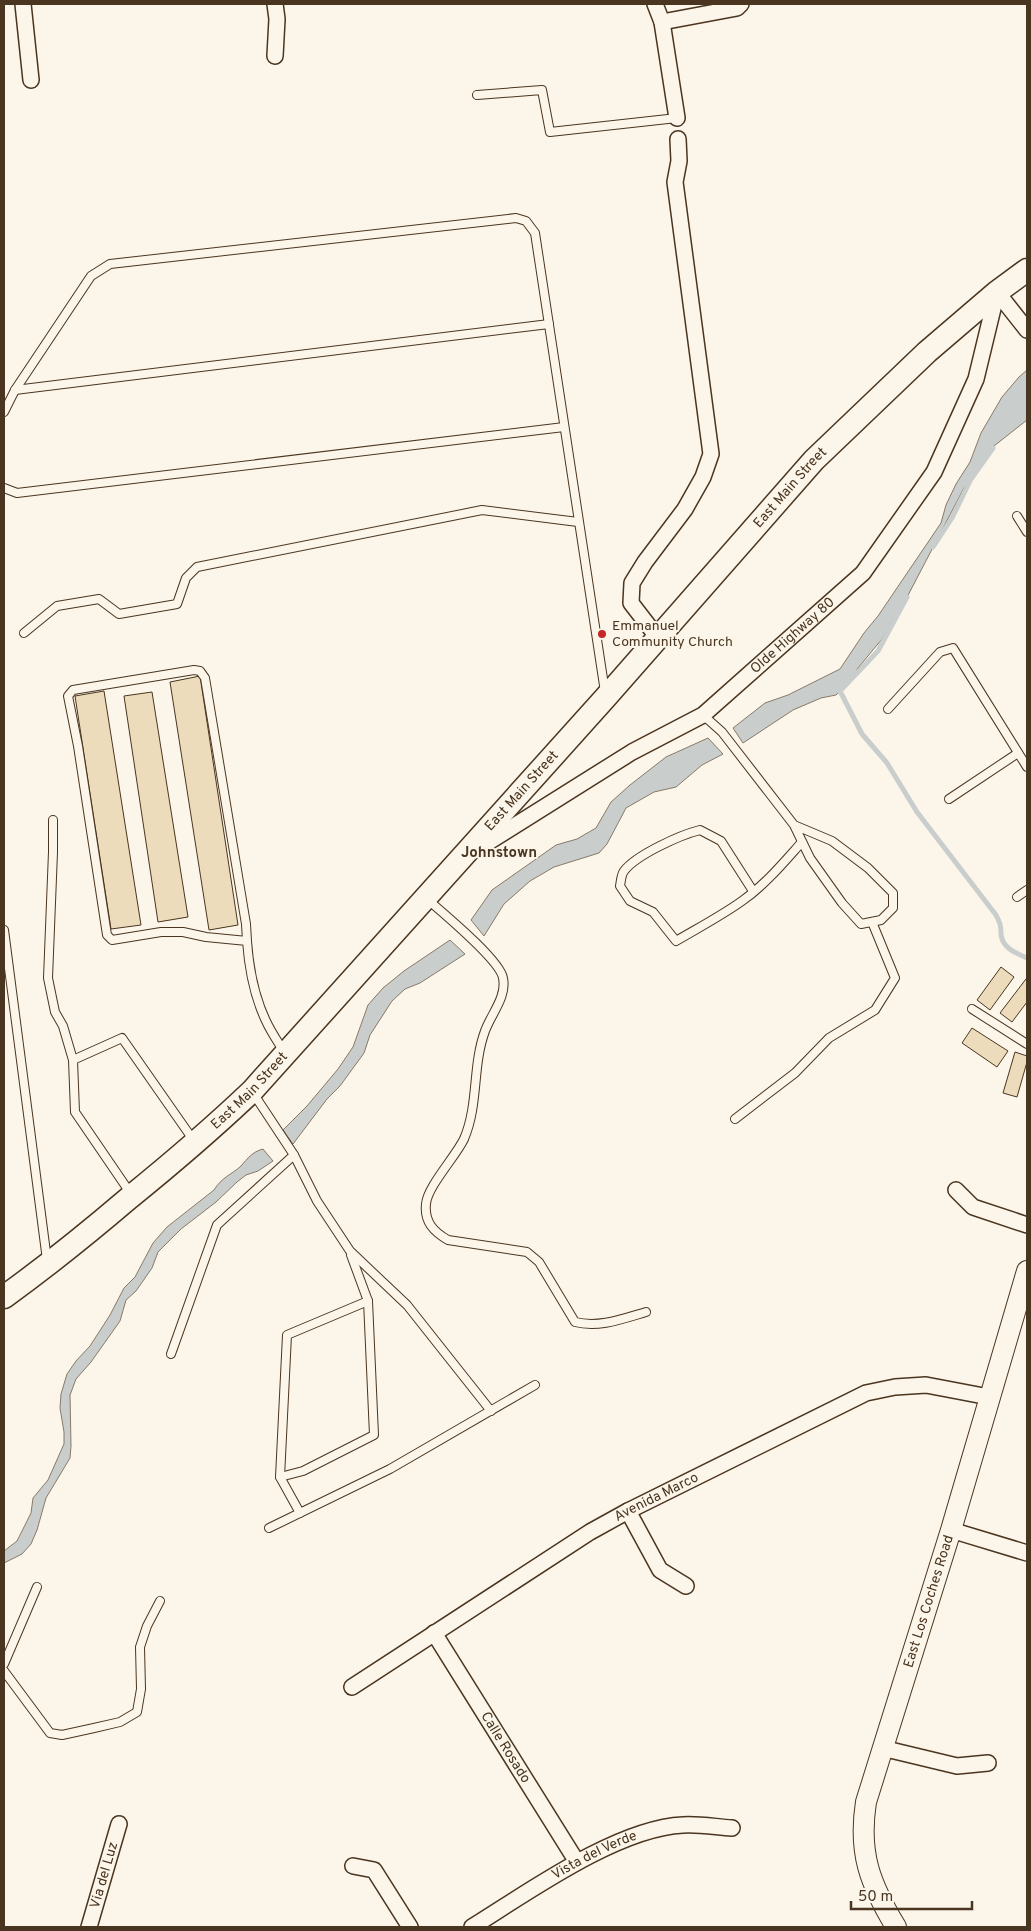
<svg xmlns="http://www.w3.org/2000/svg" width="1031" height="1931" font-family="Overpass,sans-serif">
  <style>
    .water { fill: #c9cecd; stroke: #887966 }
    .lines { fill: none; stroke-linecap: round; stroke-linejoin: round }
    .stream { stroke: #c9cecd; stroke-width: 5 }
    .building { fill: #ecdcbc; stroke: #4a3520 }
    .lane-casing { stroke: #4a3520; stroke-width: 10 }
    .street-casing { stroke: #4a3520; stroke-width: 18 }
    .secondary-casing { stroke: #4a3520; stroke-width: 22 }
    .primary-casing { stroke: #4a3520; stroke-width: 25 }
    .lane { stroke: #fbf6e9; stroke-width: 8 }
    .street { stroke: #fbf6e9; stroke-width: 15 }
    .secondary { stroke: #fbf6e9; stroke-width: 20 }
    .primary { stroke: #fbf6e9; stroke-width: 22 }
    .poi-dot { fill: #c62828; stroke: #fbf6e9; stroke-width: 2 }
    .labels { text-anchor: middle; dominant-baseline: central; stroke-width: 4; stroke-linejoin: round; paint-order: stroke }
    .street-label { font-size: 14px; fill: #4a3520; stroke: #fbf6e9 }
    .poi-label { font-size: 14px; fill: #4a3520; stroke: #fbf6e9; text-anchor: start }
    .neighbourhood-label { font-size: 15px; font-weight: bold; fill: #4a3520; stroke: #fbf6e9 }
  </style>
  <rect width="100%" height="100%" fill="#fbf6e9"/>
  <g class="water">
    <polygon points="1027,370 1027,420 994,446 964,488 905,601 882,639 858,668 848,684 836,695 821,698 793,710 743,743 733,728 765,703 788,695 840,669 864,633 878,616 941,523 946,505 956,484 970,462 981,433 1002,397 1019,377"/>
    <polygon points="708,738 723,754 702,765 676,787 654,792 626,808 607,844 599,853 554,867 530,881 504,904 484,936 471,920 492,890 556,845 577,839 596,828 611,802 630,785 666,757"/>
    <polygon points="450,940 465,954 420,983 405,989 392,1001 370,1035 364,1053 340,1086 327,1099 293,1144 283,1130 307,1106 338,1069 353,1047 368,1005 383,988 404,971"/>
    <path d="M263,1149l10,12 -15,10 -12,4 -9,7 -21,20 -35,27 -23,23 -6,16 -16,23 -10,9 -6,21 -29,41 -15,17 -6,16 1,51 -1,12 -24,40 -9,32 -6,14 -9,10 -18,9v-12l13,-10 14,-28 2,-15 15,-18 16,-36v-12l-4,-24 1,-14 6,-20 9,-13 14,-15 20,-31 14,-27 11,-11 18,-34 14,-16 47,-37c8,-13 17,-15 27,-24 7,-8 11,-14 22,-17z"/>
  </g>
  <g class="lines">
    <g class="stream">
      <polyline points="933,547 952,518 971,479 993,448"/>
      <path d="M907,597l-29,54 -38,40 22,43 25,29 30,49 79,103c4,8 5,10 5,19 1,14 15,19 26,24"/>
    </g>
  </g>
  <g class="building">
    <polygon points="200,676 238,925 209,930 170,682"/>
    <polygon points="104,691 141,925 111,929 75,696"/>
    <polygon points="152,692 188,917 158,922 124,696"/>
    <polygon points="1001,967 1014,977 990,1010 977,1000"/>
    <polygon points="1026,979 1027,981 1027,1002 1012,1022 1000,1013"/>
    <polygon points="972,1028 1008,1051 997,1067 962,1043"/>
    <polygon points="1015,1052 1027,1056 1027,1062 1017,1097 1003,1093"/>
  </g>
  <g class="lines">
    <defs>
      <g id="lane">
        <polyline points="477,95 542,90 550,132 677,118"/>
        <polyline points="15,390 549,324"/>
        <polyline points="4,412 15,390 91,276 110,264 516,218 526,221 535,233 605,692"/>
        <polyline points="4,488 17,493 564,427"/>
        <polyline points="1017,516 1027,532"/>
        <polyline points="24,633 57,606 99,599 119,614 177,604 186,578 197,567 482,510 578,522"/>
        <polyline points="888,709 940,652 953,648 1027,767"/>
        <polyline points="703,715 722,732 794,825 832,841 868,868 893,893 893,908 881,920 861,924 842,903 810,858 794,825"/>
        <polyline points="949,799 1018,753"/>
        <polyline points="53,820 53,852 48,978 55,1012 63,1026 73,1060"/>
        <path d="M753,891l-32,-50 -21,-11c-20,5 -64,25 -76,41 -3,4 -3,10 -4,15l10,15 23,11 23,29c22,-13 45,-25 66,-40 23,-16 42,-39 60,-59"/>
        <polyline points="1017,897 1027,890"/>
        <path d="M427,899c16,14 73,61 76,79 4,19 -12,36 -18,53 -13,35 -6,73 -21,108 -8,17 -37,48 -38,65 -2,18 8,28 22,36l79,12 12,10 36,60c24,6 47,-3 71,-10"/>
        <polyline points="4,930 47,1260"/>
        <path d="M247,941l-1,-17 -41,-246 -5,-7 -6,-1 -121,20 -5,6 10,50 29,189 5,5 49,-8h22l23,5 41,4c2,28 7,55 19,80 5,11 12,21 18,31"/>
        <polyline points="972,1009 1027,1044"/>
        <polyline points="253,1093 294,1155 317,1201 350,1251 407,1305 491,1411"/>
        <polyline points="735,1119 795,1073 829,1038 875,1010 895,978 872,922"/>
        <polyline points="131,1194 75,1112 73,1060 122,1038 194,1141"/>
        <polyline points="171,1354 217,1225 294,1155"/>
        <polyline points="280,1477 303,1471 374,1435 368,1301"/>
        <polyline points="300,1513 280,1477 287,1335 368,1301 351,1255"/>
        <polyline points="269,1528 390,1469 535,1385"/>
        <polyline points="4,1664 37,1587"/>
        <polyline points="4,1671 50,1733 62,1735 94,1728 120,1722 137,1712 141,1689 140,1647 147,1626 160,1601"/>
      </g>
      <g id="street">
        <polyline points="23,4 31,80"/>
        <polyline points="275,4 277,19 275,56"/>
        <polyline points="655,4 662,22 677,118"/>
        <polyline points="662,22 737,8 741,4"/>
        <polyline points="997,292 1027,330"/>
        <polyline points="658,638 631,603 632,583 645,562 685,509 703,477 711,454 675,182 679,161 678,139"/>
        <path id="s1" d="M476,850l156,-98 71,-37 160,-142 71,-101 42,-93 21,-87"/>
        <polyline points="956,1190 973,1207 1027,1225"/>
        <polyline points="628,1511 660,1570 686,1586"/>
        <polyline points="951,1530 1027,1553"/>
        <path id="s2" d="M434,1633l143,229"/>
        <path id="s3" d="M352,1687l238,-155 38,-21 238,-118 29,-6 31,-2 63,12"/>
        <polyline points="882,1748 957,1766 988,1763"/>
        <polyline points="353,1866 374,1870 410,1927"/>
        <path id="s4" d="M89,1927l30,-103"/>
        <path id="s5" d="M472,1927c55,-34 145,-99 211,-102 16,-1 33,2 49,3"/>
      </g>
      <g id="secondary">
        <path id="s6" d="M896,1927c-26,-43 -38,-74 -30,-125l85,-272 76,-259"/>
      </g>
      <g id="primary">
        <path id="s7" d="M4,1297c43,-31 84,-64 125,-99 42,-34 83,-69 123,-107l354,-394 208,-237 113,-108 70,-60 30,-22"/>
      </g>
    </defs>
    <use href="#lane" class="lane-casing"/>
    <use href="#street" class="street-casing"/>
    <use href="#secondary" class="secondary-casing"/>
    <use href="#primary" class="primary-casing"/>
    <use href="#lane" class="lane"/>
    <use href="#street" class="street"/>
    <use href="#secondary" class="secondary"/>
    <use href="#primary" class="primary"/>
  </g>
  <circle class="poi-dot" cx="602" cy="634" r="5"/>
  <g class="labels">
    <g class="street-label">
      <text stroke="none"><textPath href="#s7" startOffset="1131">East Main Street</textPath></text>
      <text stroke="none"><textPath href="#s1" startOffset="384">Olde Highway 80</textPath></text>
      <text stroke="none"><textPath href="#s7" startOffset="726">East Main Street</textPath></text>
      <text stroke="none"><textPath href="#s7" startOffset="321">East Main Street</textPath></text>
      <text stroke="none"><textPath href="#s3" startOffset="359">Avenida Marco</textPath></text>
      <text stroke="none"><textPath href="#s6" startOffset="342">East Los Coches Road</textPath></text>
      <text stroke="none"><textPath href="#s2" startOffset="135">Calle Rosado</textPath></text>
      <text stroke="none"><textPath href="#s5" startOffset="142">Vista del Verde</textPath></text>
      <text stroke="none"><textPath href="#s4" startOffset="54">Via del Luz</textPath></text>
    </g>
    <g class="poi-label">
      <text x="612" y="626">Emmanuel<tspan x="612" dy="16">Community Church</tspan></text>
    </g>
    <g class="neighbourhood-label">
      <text x="499" y="853">Johnstown</text>
    </g>
  </g>
  <rect width="1031" height="1931" fill="none" stroke="#4a3520" stroke-width="10"/>
  <path d="M851 1901v8h121v-8" fill="none" stroke="#4a3520" stroke-width="2.5"/>
  <text x="858" y="1901" font-size="15" fill="#4a3520" stroke="#fbf6e9" stroke-width="4" paint-order="stroke">50 m</text>
</svg>
